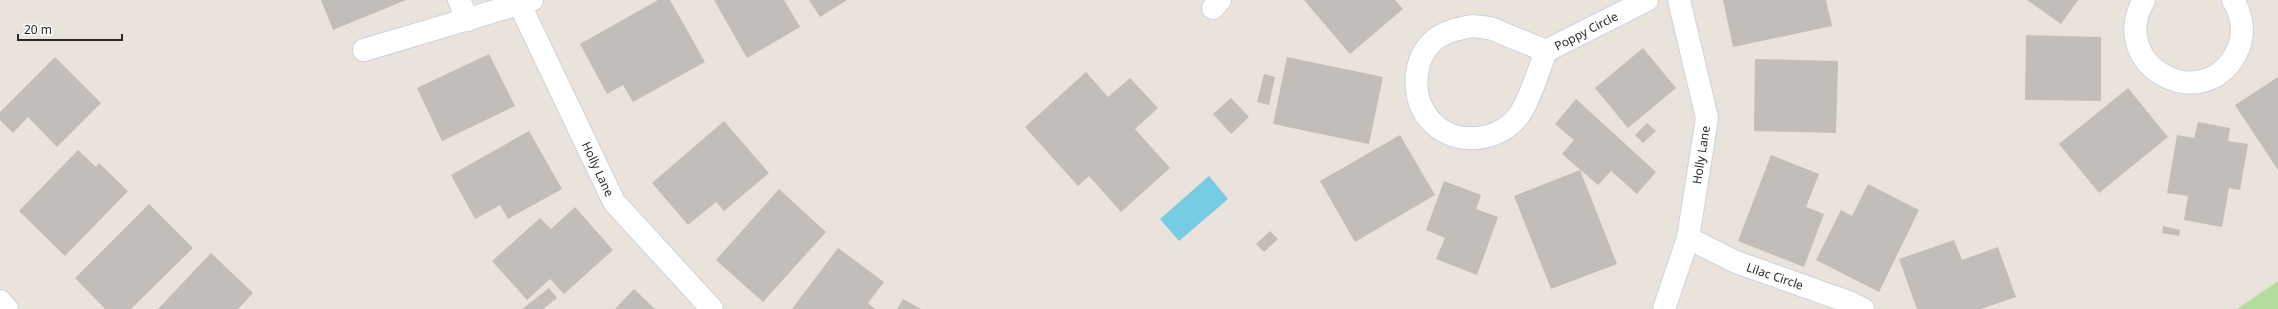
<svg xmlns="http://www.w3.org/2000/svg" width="2278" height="309" font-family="'Noto Sans',sans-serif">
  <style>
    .green { fill: #b5dc9d }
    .water { fill: #77cce4 }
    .building { fill: #c2bdb8 }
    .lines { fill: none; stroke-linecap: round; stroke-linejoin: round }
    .street-casing { stroke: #ced2dd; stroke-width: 24 }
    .street { stroke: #fff; stroke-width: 22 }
    .labels { text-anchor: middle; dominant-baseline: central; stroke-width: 3; stroke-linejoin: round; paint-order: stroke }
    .street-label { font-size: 12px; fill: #292929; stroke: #fff }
  </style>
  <rect width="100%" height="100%" fill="#eae3dc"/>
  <polygon class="green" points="2278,281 2278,309 2237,309"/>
  <polygon class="water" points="1209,176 1228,199 1179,241 1160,219"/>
  <g class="building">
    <polygon points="321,0 406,0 333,30"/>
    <polygon points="658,0 670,0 705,62 633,102 623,85 607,94 580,44"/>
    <polygon points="714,0 784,0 800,27 747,58"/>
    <polygon points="809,0 847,0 820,17"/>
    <polygon points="1304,0 1395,0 1403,9 1350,54"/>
    <polygon points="1723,0 1826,0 1832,26 1733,47"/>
    <polygon points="2027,0 2078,0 2061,24"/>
    <polygon points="2026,35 2101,37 2101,101 2025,100"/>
    <polygon points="1643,48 1676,88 1628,128 1595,88"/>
    <polygon points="489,54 515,106 442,141 417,88"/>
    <polygon points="55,57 101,103 57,147 28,117 13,133 0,120 0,112"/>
    <polygon points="1287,57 1383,77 1369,144 1273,124"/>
    <polygon points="1755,59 1838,61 1836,133 1754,131"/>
    <polygon points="1086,72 1108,97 1130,78 1158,108 1135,129 1170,168 1121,212 1089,176 1078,186 1025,127"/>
    <polygon points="1264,74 1275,77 1269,105 1257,102"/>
    <polygon points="2278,77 2278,170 2235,105"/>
    <polygon points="2128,88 2168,137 2099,193 2059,144"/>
    <polygon points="1231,98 1249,117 1231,134 1213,114"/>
    <polygon points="1576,99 1656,172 1637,194 1611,171 1598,185 1562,154 1574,140 1555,124"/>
    <polygon points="724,121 769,173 724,211 716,202 688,225 652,183"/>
    <polygon points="2198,122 2230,128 2228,141 2248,144 2240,190 2229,188 2222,227 2184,220 2188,196 2167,193 2177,135 2194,138"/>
    <polygon points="1647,123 1656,131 1643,143 1635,135"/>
    <polygon points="529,131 562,189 508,219 500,205 475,219 451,175"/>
    <polygon points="1400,135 1435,195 1355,242 1320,181"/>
    <polygon points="78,150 96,167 99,163 128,191 65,256 19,211"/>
    <polygon points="1771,155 1819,174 1806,207 1824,214 1804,267 1738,241"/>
    <polygon points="1580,170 1617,264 1551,289 1514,196"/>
    <polygon points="1444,181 1481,195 1476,209 1498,217 1477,275 1436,259 1445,238 1426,230"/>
    <polygon points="1868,184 1919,210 1879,292 1816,260 1841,210 1852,216"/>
    <polygon points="779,189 826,232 763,302 716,260"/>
    <polygon points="149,204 193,248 131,309 105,309 75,278"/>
    <polygon points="575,207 613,250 564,294 550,279 527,300 492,261 540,218 551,229"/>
    <polygon points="2163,226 2180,230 2179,236 2162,233"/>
    <polygon points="1270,231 1278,239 1264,252 1256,244"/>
    <polygon points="1954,240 1962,260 1998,247 2016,297 1981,309 1917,309 1899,259"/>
    <polygon points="838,248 884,282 868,303 875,309 792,309"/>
    <polygon points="211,253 253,293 238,309 158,309"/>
    <polygon points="549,288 557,298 543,309 522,309"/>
    <polygon points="634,289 655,309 615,309"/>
    <polygon points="903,299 921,309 897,309"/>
  </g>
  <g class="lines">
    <defs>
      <g id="street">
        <polyline points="459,0 468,20"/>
        <path d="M2144,0c-39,68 65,120 95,47 6,-16 2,-34 -6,-47"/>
        <polyline points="520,5 614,202 712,309"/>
        <polyline points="1213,8 1220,0"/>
        <path d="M1472,26l18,2 56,23c-8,20 -17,54 -31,69 -23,24 -64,25 -86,-1 -20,-24 -16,-67 11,-83 10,-6 21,-8 32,-10z"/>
        <polyline points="364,50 532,0"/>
        <polyline points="1546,51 1647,0"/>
        <polyline points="1688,238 1736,262 1849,302 1863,309"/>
        <polyline points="0,301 7,309"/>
        <polyline points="1664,309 1688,238 1707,118 1679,0"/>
      </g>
    </defs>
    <use href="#street" class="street-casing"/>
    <use href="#street" class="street"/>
  </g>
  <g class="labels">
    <g class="street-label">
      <text transform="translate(1586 31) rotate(-27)">Poppy Circle</text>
      <text transform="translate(1701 155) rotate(-81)">Holly Lane</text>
      <text transform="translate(598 169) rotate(65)">Holly Lane</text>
      <text transform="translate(1775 276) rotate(19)">Lilac Circle</text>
    </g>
  </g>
  <path d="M18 34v6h104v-6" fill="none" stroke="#292929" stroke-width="2"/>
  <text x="24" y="34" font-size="12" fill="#292929" stroke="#ffffff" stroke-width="3" paint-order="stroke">20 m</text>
</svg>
